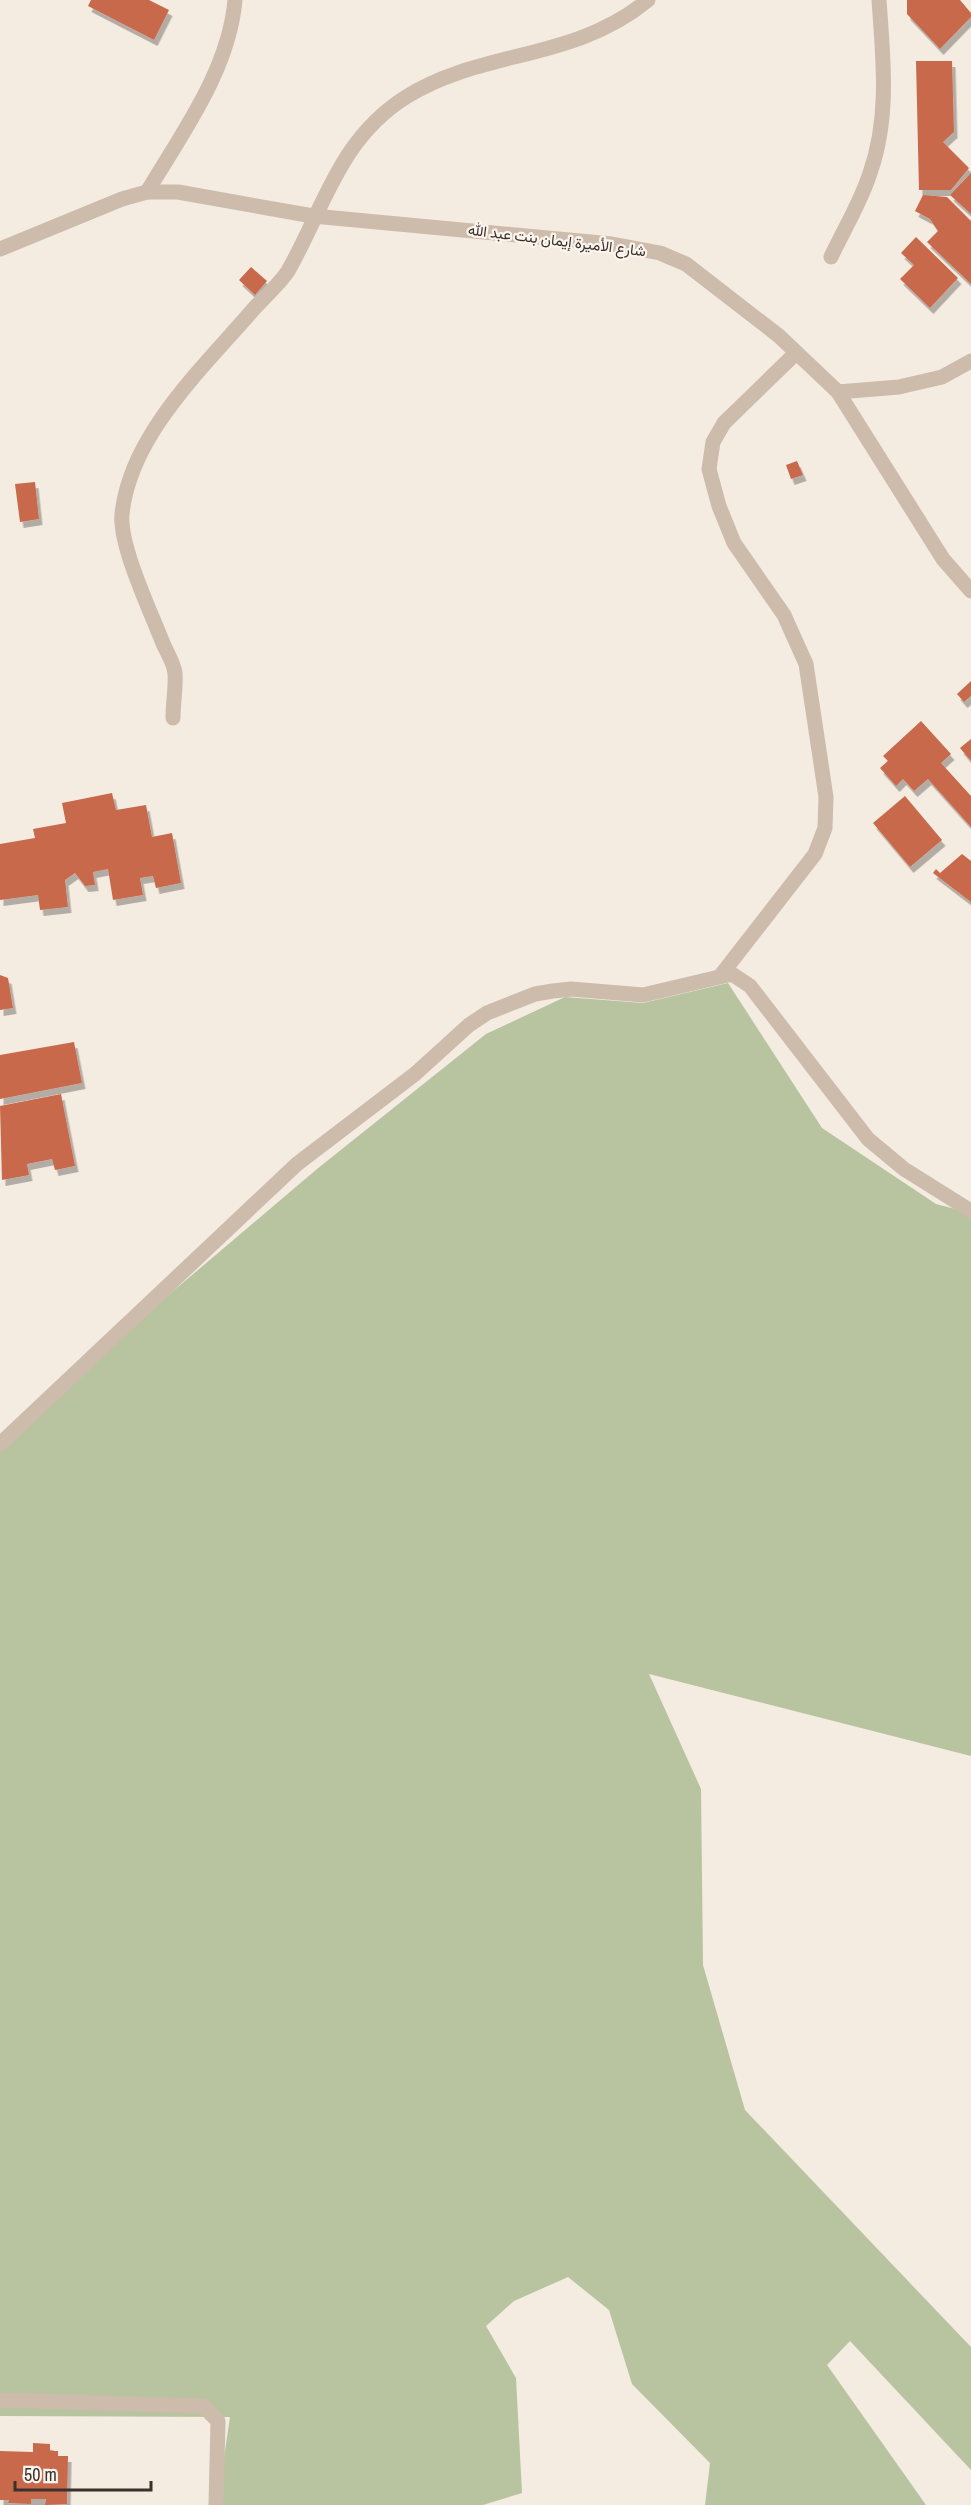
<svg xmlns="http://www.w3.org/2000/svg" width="971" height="2505" font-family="'Archivo Narrow',Vazirmatn,sans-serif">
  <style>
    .green { fill: #b8c4a0 }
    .building { fill: #c8694b; filter: url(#shadow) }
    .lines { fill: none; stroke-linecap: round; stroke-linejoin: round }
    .minor { stroke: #cdbbac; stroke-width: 15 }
    .labels { text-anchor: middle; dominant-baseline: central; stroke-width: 4.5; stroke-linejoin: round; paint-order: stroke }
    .street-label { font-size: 15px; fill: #3b302b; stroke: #fbf5ee }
  </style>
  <defs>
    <filter id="shadow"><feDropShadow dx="3.5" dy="6" stdDeviation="0" flood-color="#0004"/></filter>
  </defs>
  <rect width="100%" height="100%" fill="#f4ebe1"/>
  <polygon class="green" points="728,983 822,1128 936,1204 971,1213 971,1756 649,1674 701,1789 703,1965 745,2110 971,2347 971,2470 850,2341 827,2365 926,2505 705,2505 710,2463 632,2384 609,2310 568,2277 514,2301 486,2326 516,2378 522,2493 483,2505 217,2505 230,2417 0,2416 0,1447 139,1320 317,1169 486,1034 565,997 643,1003"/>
  <g class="building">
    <polygon points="91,0 149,0 169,10 154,40 88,6"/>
    <polygon points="907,0 960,0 971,13 971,17 940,49 907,14"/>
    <polygon points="916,61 952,61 954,132 943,142 969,168 951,190 919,190"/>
    <polygon points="971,173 971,214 950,195"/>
    <polygon points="923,195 947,197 971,221 971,284 927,242 938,231 930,219 915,211"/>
    <polygon points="916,237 958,278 930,308 900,279 914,265 901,253"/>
    <polygon points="251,267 267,281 255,295 239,280"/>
    <polygon points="797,461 803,475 791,479 786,465"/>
    <polygon points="35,482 39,519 20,522 15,484"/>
    <polygon points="971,681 971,696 964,702 957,694"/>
    <polygon points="921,721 951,754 941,763 971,796 971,827 928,779 914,791 903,779 896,786 880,768 888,761 883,756"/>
    <polygon points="971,739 971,761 960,748"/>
    <polygon points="112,793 116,810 146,805 152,837 172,833 181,883 156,888 153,876 140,878 143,895 113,900 108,869 93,872 95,885 85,886 75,873 65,880 68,907 40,910 38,895 0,900 0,844 35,838 33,829 66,823 62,803"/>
    <polygon points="905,796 942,840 910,867 873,823"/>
    <polygon points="962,854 971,861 971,902 933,873 936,869 940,873"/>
    <polygon points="0,975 8,978 13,1008 0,1010"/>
    <polygon points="74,1042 82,1083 0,1099 0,1055"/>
    <polygon points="61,1094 75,1166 55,1170 52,1159 27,1164 29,1175 2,1180 0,1106"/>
    <polygon points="33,2443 50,2444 50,2451 58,2451 58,2456 68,2456 67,2504 45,2505 46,2499 31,2499 31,2504 8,2503 9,2500 0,2500 0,2451 33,2452"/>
  </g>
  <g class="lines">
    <g class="minor">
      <path d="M147,192c35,-59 82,-122 88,-192"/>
      <polyline points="0,249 122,199 147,192 178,192 313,216 612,244 660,253 686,264 779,336 838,392 943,559 971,591"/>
      <path d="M831,257c13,-28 30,-55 39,-84 20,-56 13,-115 9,-173"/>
      <polyline points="838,392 899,387 942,377 971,361"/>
      <path d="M173,718c0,-15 3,-31 2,-45 -1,-10 -9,-22 -13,-32 -12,-31 -43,-96 -40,-127 8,-79 81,-146 129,-202 11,-13 28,-27 37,-41 36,-63 51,-132 118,-174 76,-48 167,-35 242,-97"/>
      <polyline points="721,975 815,854 825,828 826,797 806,664 784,615 734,543 719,506 709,469 713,442 724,423 796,353"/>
      <polyline points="0,1444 297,1164 415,1074 469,1025 487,1013 535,994 553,991 571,989 643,995 732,974 750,986 868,1139 904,1169 971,1211"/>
      <polyline points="0,2400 203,2406 218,2421 216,2505"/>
    </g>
  </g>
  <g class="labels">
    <g class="street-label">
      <text transform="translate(557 240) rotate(7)">شارع الأميرة إيمان بنت عبد الله</text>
    </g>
  </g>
  <path d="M15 2481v9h136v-9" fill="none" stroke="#3b302b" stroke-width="3"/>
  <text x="24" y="2481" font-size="18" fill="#3b302b" stroke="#fbf5ee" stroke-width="4.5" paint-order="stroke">50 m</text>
</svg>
